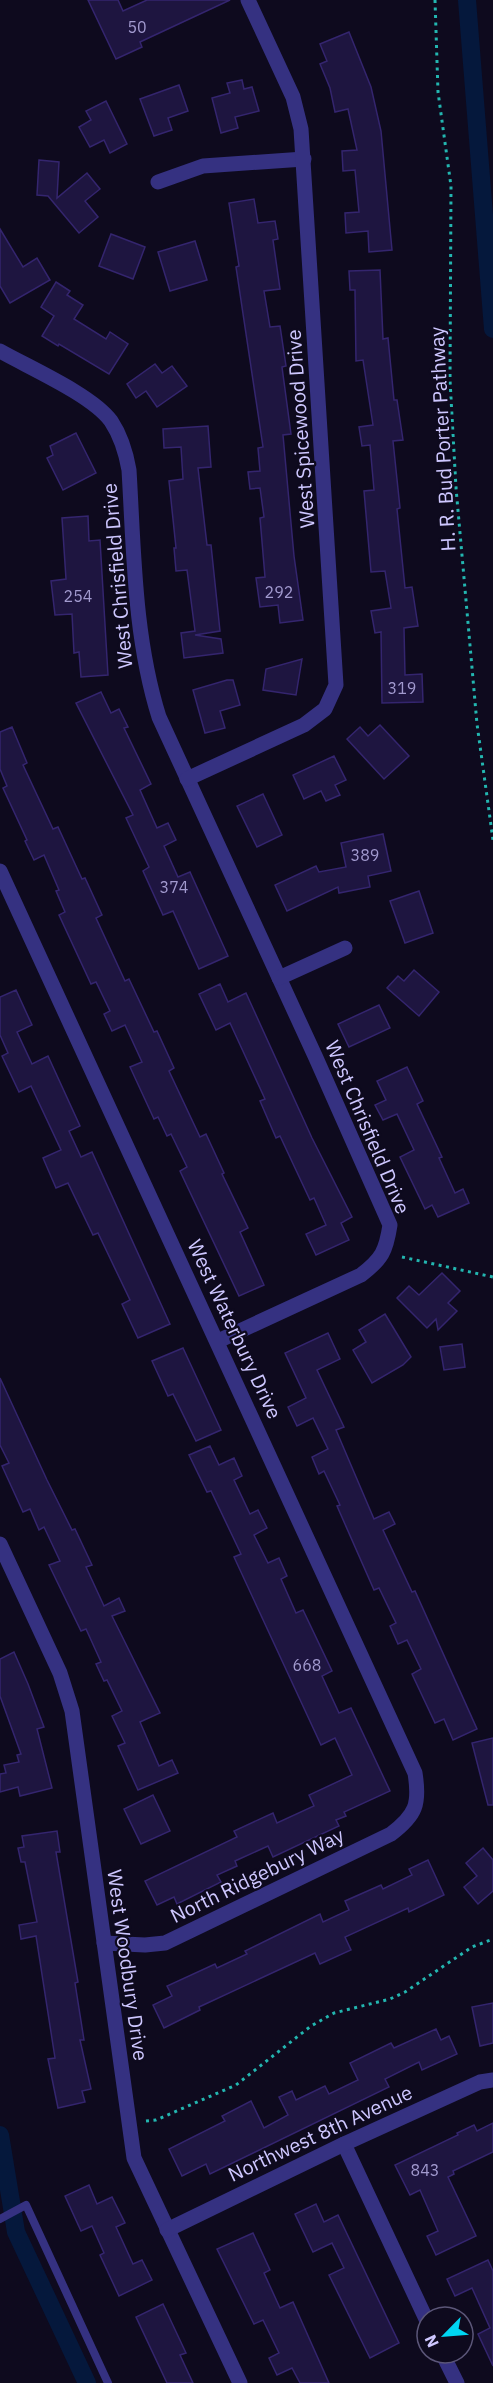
<svg xmlns="http://www.w3.org/2000/svg" width="493" height="2383" font-family="'IBM Plex Sans',sans-serif">
  <style>
    .lines { fill: none; stroke-linecap: round; stroke-linejoin: round }
    .canal { stroke: #05183c; stroke-width: 18 }
    .building { fill: #1e1540; stroke: #34256e; stroke-width: 1.5 }
    .path { stroke: #23b6b0; stroke-width: 3; stroke-dasharray: 3 4.5; stroke-linecap: butt }
    .lane { stroke: #353181; stroke-width: 8 }
    .street { stroke: #353181; stroke-width: 15 }
    .labels { text-anchor: middle; dominant-baseline: central; stroke-width: 4.5; stroke-linejoin: round; paint-order: stroke }
    .number-label { font-size: 16px; fill: #a29acf }
    .street-label { font-size: 20px; fill: #cec7ff; stroke: #0e0a1e }
  </style>
  <rect width="100%" height="100%" fill="#0e0a1e"/>
  <g class="lines">
    <g class="canal">
      <polyline points="467,0 493,329"/>
      <polyline points="0,2135 16,2232 87,2383"/>
    </g>
  </g>
  <g class="building">
    <polygon points="88,0 118,0 123,11 147,0 230,0 140,42 142,47 116,59"/>
    <polygon points="349,32 371,87 381,131 392,250 369,252 368,231 346,233 345,213 359,212 355,170 343,171 342,151 357,150 348,109 335,112 330,88 320,64 327,61 320,44"/>
    <polygon points="242,80 244,89 252,87 259,111 235,117 238,128 221,133 212,98 230,93 227,83"/>
    <polygon points="179,85 188,111 168,118 172,130 154,136 140,99"/>
    <polygon points="106,101 127,144 110,153 104,140 90,147 79,127 91,120 86,111"/>
    <polygon points="39,160 59,162 57,198 87,173 100,189 85,201 98,217 79,233 48,196 37,195"/>
    <polygon points="254,199 258,223 275,221 278,239 273,240 280,289 264,291 270,327 280,326 286,366 282,367 291,434 283,435 294,556 303,620 280,623 278,605 260,607 256,578 265,577 260,518 264,517 260,488 250,489 248,472 260,471 258,448 263,447 236,267 239,266 229,203"/>
    <polygon points="0,229 23,267 37,258 50,280 10,303 0,286"/>
    <polygon points="111,234 145,247 133,279 99,266"/>
    <polygon points="195,241 207,280 170,291 158,252"/>
    <polygon points="380,270 383,339 388,338 394,400 397,400 403,440 393,441 400,508 397,509 405,588 412,587 418,626 404,628 405,675 422,674 423,702 382,703 381,632 375,633 371,611 391,608 385,571 371,572 364,491 374,490 370,445 362,446 359,427 373,425 363,360 356,361 355,290 350,290 349,271"/>
    <polygon points="56,282 70,291 67,295 83,305 74,319 106,339 110,332 128,344 109,374 59,344 58,346 42,336 54,316 41,307"/>
    <polygon points="155,364 162,373 172,366 187,386 157,407 146,391 136,398 127,384"/>
    <polygon points="208,426 211,467 198,468 207,545 211,545 220,631 195,635 221,639 223,653 184,658 181,633 195,631 187,570 176,571 174,548 176,548 169,481 183,479 181,447 164,448 163,429"/>
    <polygon points="76,433 96,473 63,490 47,458 53,455 50,446"/>
    <polygon points="88,516 89,541 100,540 108,675 81,677 79,652 74,653 72,614 55,615 51,581 66,579 62,518"/>
    <polygon points="302,659 296,695 263,690 266,669"/>
    <polygon points="227,680 233,680 240,705 220,711 225,728 205,733 193,690"/>
    <polygon points="101,692 111,713 119,709 128,727 124,728 151,784 140,790 157,828 168,823 176,840 164,846 178,877 190,872 228,956 199,969 173,911 163,915 143,871 149,867 126,818 133,815 76,703"/>
    <polygon points="380,725 409,756 384,779 347,739 360,727 368,736"/>
    <polygon points="12,727 27,763 23,765 53,829 58,827 82,879 85,878 102,915 96,918 125,981 129,979 154,1032 157,1031 174,1068 169,1071 200,1137 206,1134 224,1173 222,1174 248,1228 240,1232 264,1285 239,1296 180,1171 187,1167 171,1134 167,1136 158,1117 154,1119 130,1067 142,1062 125,1025 112,1031 104,1014 110,1011 96,982 91,984 59,915 65,912 56,891 59,890 44,855 34,860 25,841 27,840 3,788 7,786 0,769 0,732"/>
    <polygon points="334,756 346,780 335,785 340,795 326,801 321,791 304,799 293,775"/>
    <polygon points="263,794 282,835 257,847 237,806"/>
    <polygon points="383,834 391,871 368,876 370,887 339,893 338,887 287,911 275,885 316,866 319,872 346,867 341,843"/>
    <polygon points="419,891 433,933 405,943 390,901"/>
    <polygon points="414,970 439,992 419,1016 387,988 398,976 404,981"/>
    <polygon points="220,984 228,1002 246,993 312,1138 352,1217 341,1223 349,1240 316,1255 306,1234 326,1225 314,1198 310,1200 280,1136 276,1138 260,1101 265,1099 230,1023 216,1030 199,994"/>
    <polygon points="16,990 32,1025 17,1032 32,1064 48,1056 80,1126 69,1131 81,1157 92,1152 170,1324 138,1338 122,1304 130,1300 98,1233 93,1235 68,1183 56,1188 43,1158 61,1150 31,1086 19,1092 2,1056 8,1053 0,1035 0,997"/>
    <polygon points="379,1005 390,1028 349,1047 338,1024"/>
    <polygon points="407,1067 423,1101 417,1104 442,1157 439,1158 455,1193 463,1189 469,1203 438,1217 432,1205 425,1209 400,1157 414,1150 397,1114 383,1120 375,1105 386,1100 377,1081"/>
    <polygon points="442,1273 460,1291 448,1303 457,1311 438,1330 436,1319 427,1328 397,1298 409,1286 419,1295"/>
    <polygon points="385,1314 411,1357 403,1365 372,1383 353,1350 366,1342 359,1330"/>
    <polygon points="328,1333 340,1359 317,1370 344,1427 336,1430 374,1519 389,1512 395,1524 383,1530 412,1592 415,1591 477,1729 453,1740 444,1719 435,1723 412,1674 421,1669 407,1640 398,1644 390,1626 396,1623 379,1588 374,1590 337,1506 340,1505 324,1471 319,1474 312,1457 328,1449 313,1418 297,1426 288,1407 306,1398 285,1353"/>
    <polygon points="462,1344 465,1367 444,1370 440,1347"/>
    <polygon points="183,1348 221,1430 196,1441 173,1394 168,1396 152,1361"/>
    <polygon points="0,1378 47,1480 72,1530 75,1529 92,1565 86,1567 104,1606 119,1598 125,1611 112,1616 160,1713 140,1722 159,1766 172,1760 178,1773 138,1790 118,1746 125,1743 112,1716 122,1711 107,1680 104,1681 96,1664 101,1662 86,1629 81,1631 49,1565 60,1561 44,1527 39,1530 30,1509 23,1512 2,1466 9,1463 0,1445"/>
    <polygon points="210,1446 219,1465 234,1458 242,1476 234,1480 250,1514 258,1510 267,1528 254,1535 268,1563 279,1558 287,1576 281,1579 296,1613 303,1610 332,1671 322,1676 339,1713 351,1708 390,1791 344,1812 346,1816 336,1820 339,1826 273,1857 268,1846 235,1861 237,1866 217,1875 221,1882 177,1904 174,1897 157,1905 145,1881 237,1837 234,1831 273,1813 277,1823 314,1806 309,1795 352,1775 335,1738 321,1745 234,1557 241,1554 211,1491 207,1492 189,1455"/>
    <polygon points="14,1652 28,1684 44,1727 37,1729 52,1788 20,1796 18,1787 0,1792 0,1774 6,1773 4,1765 19,1762 17,1755 21,1754 0,1696 0,1659"/>
    <polygon points="493,1738 493,1805 488,1805 472,1743"/>
    <polygon points="153,1795 170,1831 141,1844 124,1809"/>
    <polygon points="57,1831 60,1852 56,1852 78,1982 75,1983 84,2040 80,2040 91,2089 82,2091 85,2102 58,2108 48,2059 55,2058 36,1936 21,1939 19,1925 37,1922 25,1862 21,1862 18,1848 24,1847 22,1836"/>
    <polygon points="483,1848 493,1860 493,1891 478,1904 464,1887 477,1876 466,1863"/>
    <polygon points="428,1860 444,1895 409,1912 408,1908 345,1937 351,1950 320,1964 315,1953 199,2007 200,2010 164,2028 153,2005 172,1996 167,1986 215,1964 217,1968 247,1954 245,1951 320,1914 323,1922 349,1910 345,1901 381,1885 383,1889 412,1875 409,1869"/>
    <polygon points="493,2003 493,2043 480,2046 472,2007"/>
    <polygon points="436,2029 441,2040 449,2036 457,2054 422,2070 419,2062 385,2079 389,2087 210,2174 206,2164 182,2176 169,2149 225,2121 222,2116 251,2101 264,2128 288,2115 279,2097 292,2091 296,2100 325,2086 329,2094 358,2080 350,2063 391,2043 394,2048"/>
    <polygon points="493,2123 493,2152 453,2171 454,2174 448,2177 476,2236 436,2255 427,2236 438,2231 420,2190 410,2195 395,2165 458,2135 457,2133 474,2125 477,2131"/>
    <polygon points="89,2185 97,2204 112,2197 125,2223 116,2227 133,2264 142,2260 152,2280 119,2296 100,2255 104,2253 92,2226 81,2231 65,2196"/>
    <polygon points="316,2204 324,2222 338,2215 399,2343 370,2358 329,2275 344,2268 332,2243 313,2252 295,2214"/>
    <polygon points="253,2233 270,2270 264,2273 280,2308 293,2302 329,2383 300,2383 292,2368 277,2375 269,2358 279,2353 263,2320 254,2324 217,2249"/>
    <polygon points="488,2260 493,2271 493,2366 478,2334 490,2328 472,2288 455,2296 447,2279"/>
    <polygon points="163,2304 186,2353 180,2355 193,2383 167,2383 136,2317"/>
  </g>
  <g class="lines">
    <g class="path">
      <polyline points="435,0 438,92 451,186 450,380 456,488 477,724 493,840"/>
      <polyline points="402,1257 493,1277"/>
      <polyline points="146,2121 156,2120 236,2085 311,2026 334,2013 390,1999 405,1992 472,1947 493,1939"/>
    </g>
    <polyline class="lane" points="0,2219 26,2205 108,2383"/>
    <g class="street">
      <polyline points="158,182 203,166 304,159"/>
      <path d="M0,351c30,17 92,44 111,70 10,15 15,32 18,49 5,83 5,167 30,247l157,341 74,167c-4,26 -8,34 -29,50l-143,66"/>
      <polyline points="187,779 304,725 325,709 336,685 301,129 293,97 248,0"/>
      <path d="M0,871l415,902c5,31 1,42 -24,61l-226,109 -20,2 -41,-2"/>
      <polyline points="279,978 345,948"/>
      <polyline points="0,1544 60,1673 72,1711 134,2158 240,2383"/>
      <polyline points="344,2144 427,2321"/>
      <polyline points="167,2230 344,2144 480,2082 493,2080"/>
      <polyline points="442,2353 457,2383"/>
    </g>
  </g>
  <g class="labels">
    <g class="number-label">
      <text x="137" y="27">50</text>
      <text x="279" y="592">292</text>
      <text x="78" y="596">254</text>
      <text x="402" y="688">319</text>
      <text x="365" y="855">389</text>
      <text x="174" y="887">374</text>
      <text x="307" y="1665">668</text>
      <text x="425" y="2170">843</text>
    </g>
    <g class="street-label">
      <text transform="translate(300 429) rotate(-94)">West Spicewood Drive</text>
      <text transform="translate(442 439) rotate(-93)">H. R. Bud Porter Pathway</text>
      <text transform="translate(117 576) rotate(-95)">West Chrisfield Drive</text>
      <text transform="translate(368 1127) rotate(67)">West Chrisfield Drive</text>
      <text transform="translate(235 1329) rotate(65)">West Waterbury Drive</text>
      <text transform="translate(257 1875) rotate(-26)">North Ridgebury Way</text>
      <text transform="translate(128 1965) rotate(82)">West Woodbury Drive</text>
      <text transform="translate(320 2133) rotate(-25)">Northwest 8th Avenue</text>
    </g>
  </g>
  <g transform="translate(445 2335) rotate(245)"><circle r="28" fill="#0e0a1e" stroke="#5b5678" stroke-width="1.5"/>
  <path d="M0-4.5L10 22L0 15L-10 22Z" fill="#00d6f2"/>
  <text y="-9" font-size="16" font-weight="bold" text-anchor="middle" fill="#cec7ff">N</text>
  </g>
</svg>
